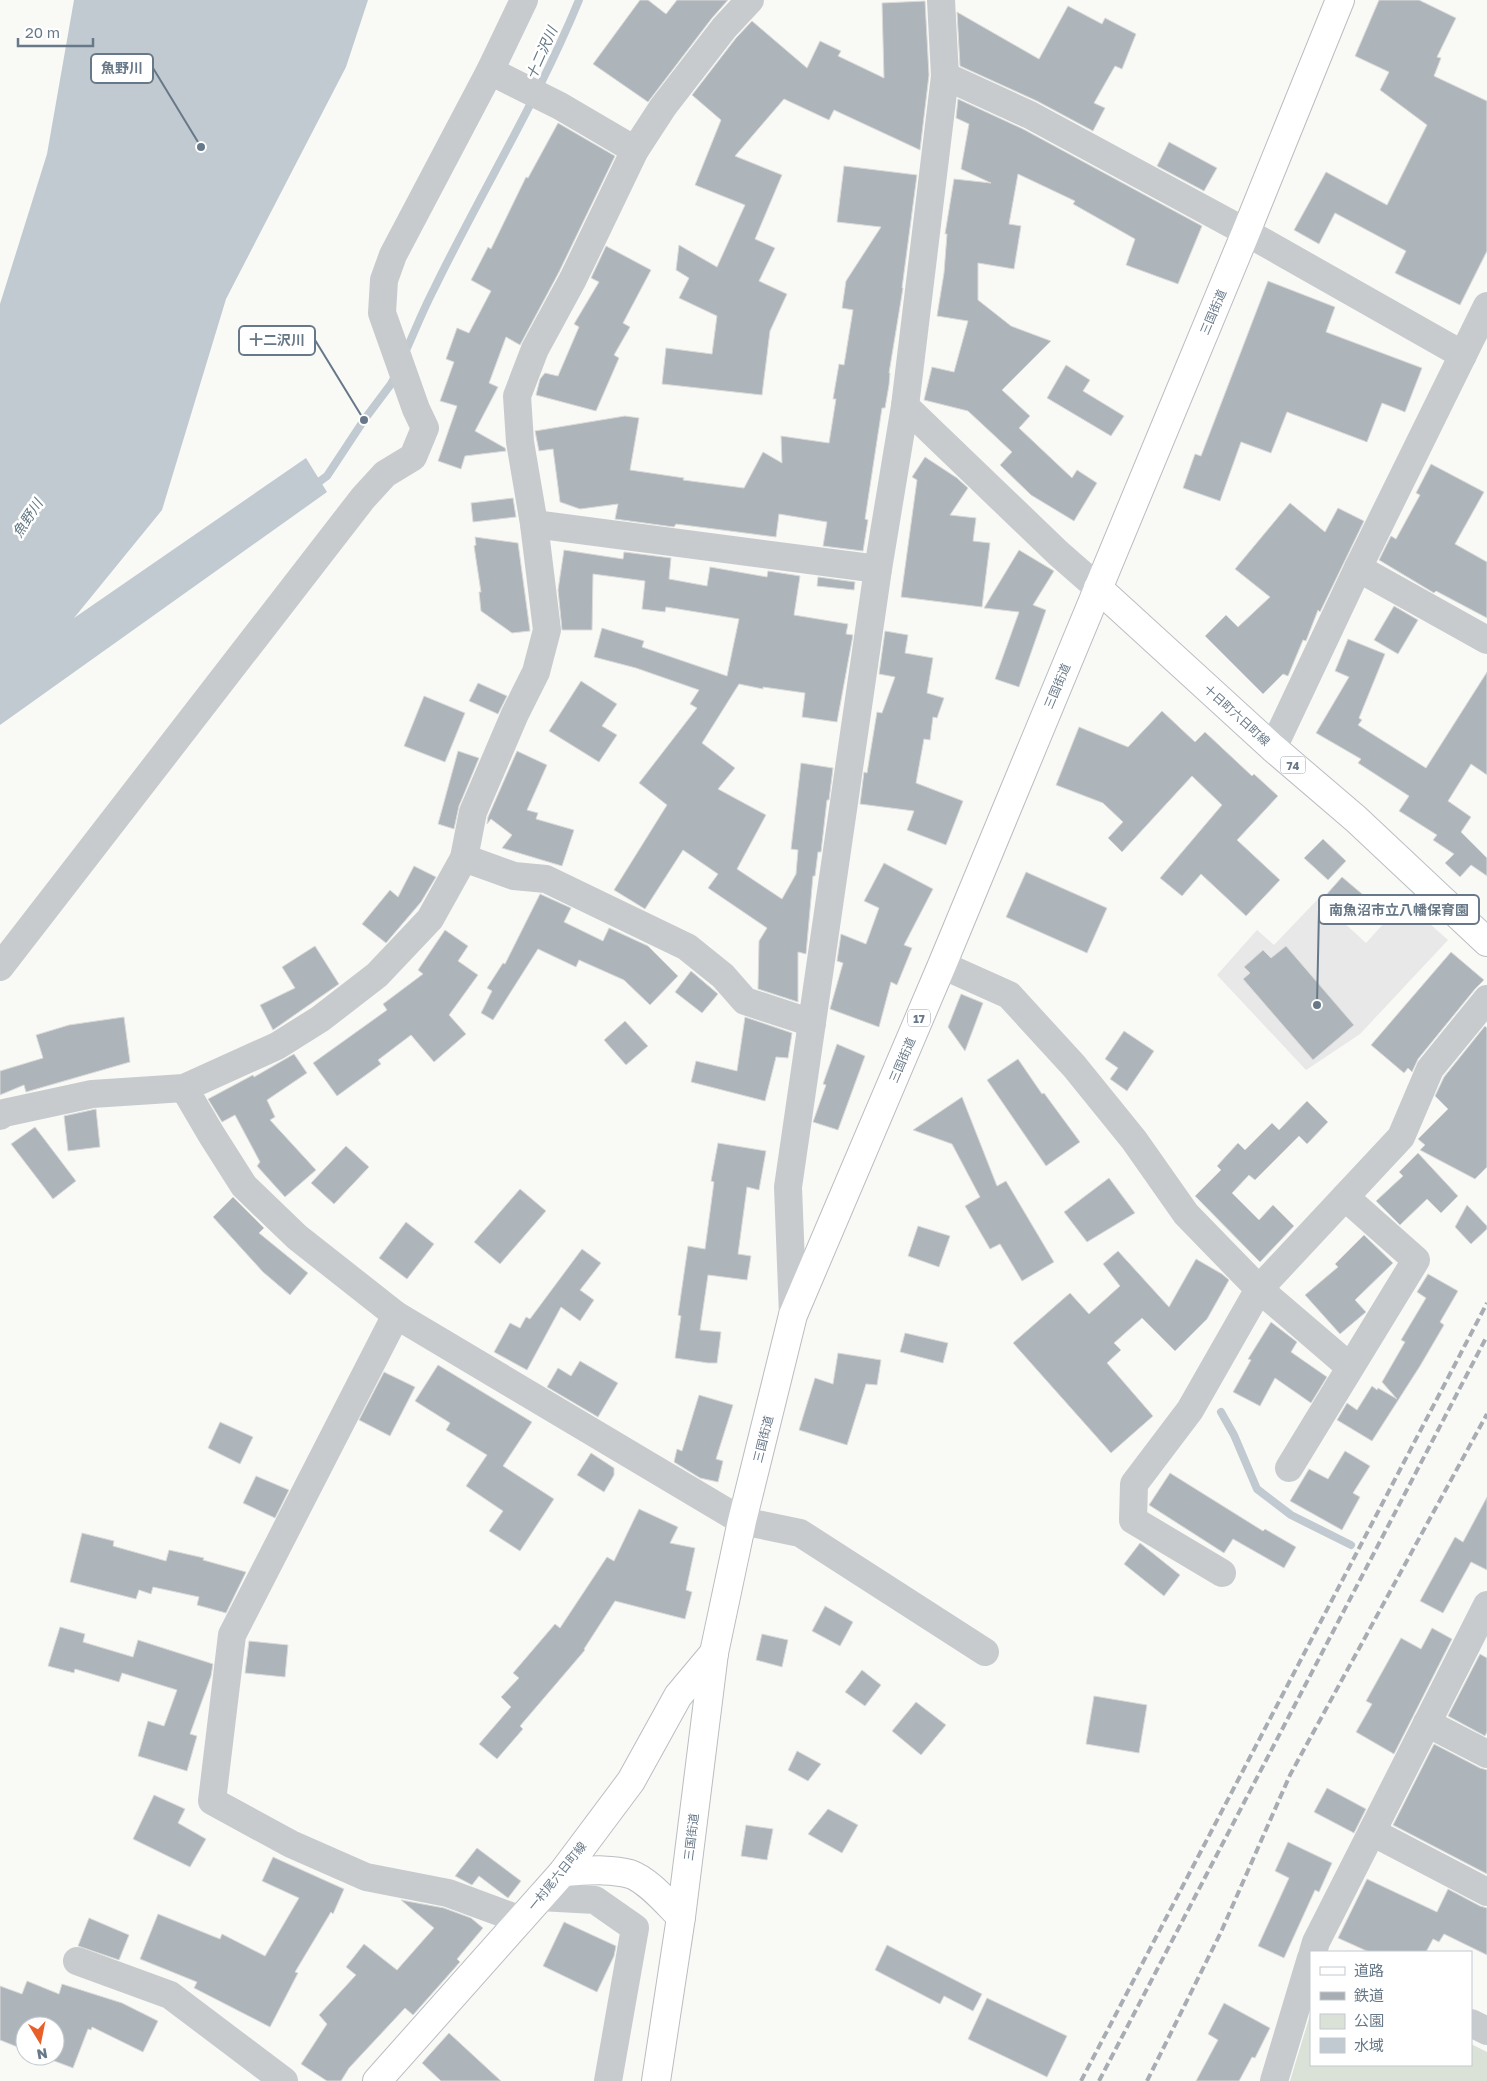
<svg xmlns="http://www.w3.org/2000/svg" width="1487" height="2081" font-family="'Golos Text','Noto Sans JP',sans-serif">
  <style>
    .built { fill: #e7e8e7 }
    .green { fill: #dae1d7 }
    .water { fill: #c1cad0 }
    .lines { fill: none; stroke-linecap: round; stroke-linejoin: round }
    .stream { stroke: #c1cad0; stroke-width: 8 }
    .building { fill: #adb5bb; stroke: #dbdbd9 }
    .major-casing { stroke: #babec2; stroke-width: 30 }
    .highway-casing { stroke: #b9bdc0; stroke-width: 30 }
    .minor { stroke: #c7cbce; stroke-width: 28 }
    .major { stroke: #fff; stroke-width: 28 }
    .highway { stroke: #fff; stroke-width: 28 }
    .rail { stroke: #a7adb3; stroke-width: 4; stroke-dasharray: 8 4; stroke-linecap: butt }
    .labels { text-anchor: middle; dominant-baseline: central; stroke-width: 5; stroke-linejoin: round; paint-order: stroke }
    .shield { fill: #fff; stroke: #95a0ac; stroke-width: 1 }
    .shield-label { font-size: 11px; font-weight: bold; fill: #677888 }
    .street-label { font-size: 12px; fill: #677888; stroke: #fff }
    .water-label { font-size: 14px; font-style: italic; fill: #637883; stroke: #fff }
    .leader { fill: none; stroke: #677888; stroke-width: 2 }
    .callout-dot { fill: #677888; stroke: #fff; stroke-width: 2 }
    .callout { fill: #fff; stroke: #677888; stroke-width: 2 }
    .callout-label { font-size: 14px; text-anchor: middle; font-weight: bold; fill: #677888 }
  </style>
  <rect width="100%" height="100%" fill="#f9f9f6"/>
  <polygon class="built" points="1318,899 1366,943 1404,901 1448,940 1360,1034 1306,1070 1217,975 1257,930 1274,945"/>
  <polygon class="green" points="1311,2012 1311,2065 1471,2065 1471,2044 1487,2052 1487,2081 1290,2081"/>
  <polygon class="water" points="74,0 368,0 346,67 226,299 162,510 74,618 306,458 327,492 0,725 0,304 47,154"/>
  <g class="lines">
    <g class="stream">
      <path d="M404,355c10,-22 19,-45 30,-66 47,-97 104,-189 145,-289"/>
      <polyline points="312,487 327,476 364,420 391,384 396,374"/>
      <polyline points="1221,1412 1234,1435 1257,1489 1291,1515 1351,1545"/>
    </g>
  </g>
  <g class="building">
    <polygon points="640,0 648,0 666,14 677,0 728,0 712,18 648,102 593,64"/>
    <polygon points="1379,0 1419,0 1456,18 1437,57 1441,58 1434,76 1487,101 1487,251 1460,305 1395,273 1406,251 1335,213 1319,244 1294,230 1326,172 1387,205 1427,125 1380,90 1389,72 1355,56"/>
    <polygon points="925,1 929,75 920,150 834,110 829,120 784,99 735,156 782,175 755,239 775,248 759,281 787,294 770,331 762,395 662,384 666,348 712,354 717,316 679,298 689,278 676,270 679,245 717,267 745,205 695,185 721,120 692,95 736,38 752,21 807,68 820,41 841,51 838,56 884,78 882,3"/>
    <polygon points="1068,6 1102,24 1105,18 1136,34 1122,69 1115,66 1094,103 1105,108 1093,131 1037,101 960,66 957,12 1039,59"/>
    <polygon points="958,99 1023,129 1202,226 1178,284 1126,265 1135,239 1073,204 1075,201 1018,174 1009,224 1021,226 1014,269 978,263 978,300 1011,326 1051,341 1002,390 1030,416 1019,428 1072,478 1077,470 1097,483 1074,521 1031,495 1000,465 1012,452 968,411 924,400 932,367 954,372 968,321 937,316 944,273 947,234 945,234 954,179 991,183 961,169 969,124 956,118"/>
    <polygon points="558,123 615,156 559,272 520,345 506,337 489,383 498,387 475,431 505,448 506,451 465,456 461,469 438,461 457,406 440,401 454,362 446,359 457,328 469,333 491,291 471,280 488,247 491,249 526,177 528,178"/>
    <polygon points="1169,142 1217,168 1204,191 1157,166"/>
    <polygon points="844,166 917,175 902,288 903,288 889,373 890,373 889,385 885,408 882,408 865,519 868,520 863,551 823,546 827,522 779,514 776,537 676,524 674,527 615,519 618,504 580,509 560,502 553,449 539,451 535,431 625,416 639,418 630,470 684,478 683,480 744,488 763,452 782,463 781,436 829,443 836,399 833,399 839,364 844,365 853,310 842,308 846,281 881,227 837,222"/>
    <polygon points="606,246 651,270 623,323 630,327 614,355 619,358 596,411 536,395 540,379 545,373 558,376 579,327 574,324 599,282 591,278"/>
    <polygon points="1268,281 1335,307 1326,332 1422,368 1405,412 1382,403 1367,442 1287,412 1271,453 1241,442 1220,501 1183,488 1195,454 1201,456"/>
    <polygon points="1066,365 1090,380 1083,391 1124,416 1111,436 1047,398"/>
    <polygon points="925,457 957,478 968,488 950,515 976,518 973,541 990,543 982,607 901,597 917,480 912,477"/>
    <polygon points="1431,464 1484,492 1455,544 1487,562 1487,618 1436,591 1434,593 1379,560 1391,536 1396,539 1420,495 1416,493"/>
    <polygon points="513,498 516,517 473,522 471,503"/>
    <polygon points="1290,503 1325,532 1338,508 1364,521 1320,612 1318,610 1306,641 1303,640 1288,676 1283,674 1263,694 1205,636 1226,615 1238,627 1270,597 1235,569"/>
    <polygon points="475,537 518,543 530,631 512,633 481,611 479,592 481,592 474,546 476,545"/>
    <polygon points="564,550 623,559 624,552 671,558 669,579 707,586 710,567 767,577 768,571 800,576 794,615 848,624 846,634 853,635 837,722 802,717 805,693 763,687 763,689 739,684 702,743 735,768 718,789 766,815 737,869 782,899 796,874 798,850 791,849 801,763 833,768 829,800 827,800 821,852 818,852 815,876 813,876 806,954 798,952 798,1002 758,989 759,941 767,928 708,888 718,874 683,850 645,909 614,890 667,805 639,783 697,708 690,704 699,690 636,668 594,657 602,628 644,641 642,647 727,676 739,619 666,607 665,612 642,609 645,581 593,574 592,630 562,630 558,590"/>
    <polygon points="1019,550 1054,571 1033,605 1046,610 1019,687 995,679 1019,612 984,608"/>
    <polygon points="818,577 855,582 854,590 817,586"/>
    <polygon points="1394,606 1418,620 1398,654 1374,640"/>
    <polygon points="885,631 908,635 905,653 933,658 927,693 944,698 937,718 933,717 930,740 924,739 916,783 963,801 946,845 907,830 914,811 860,804 864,772 867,773 877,712 882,713 895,677 879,674"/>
    <polygon points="1348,639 1385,654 1359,718 1362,720 1358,725 1426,768 1487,672 1487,775 1471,764 1448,801 1471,817 1461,832 1487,858 1487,876 1471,865 1460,877 1445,863 1454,854 1433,840 1437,835 1399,811 1409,796 1358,763 1361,759 1316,733 1349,677 1335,671"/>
    <polygon points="581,681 617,704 602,726 617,735 599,762 549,731"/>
    <polygon points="478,683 507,696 498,714 469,701"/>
    <polygon points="424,696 465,713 445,762 404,746"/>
    <polygon points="1162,711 1195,742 1205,732 1252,776 1254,774 1278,796 1237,840 1280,880 1246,916 1201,874 1182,896 1160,878 1222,805 1192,776 1122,852 1108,838 1123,822 1103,803 1056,785 1079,727 1128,747"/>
    <polygon points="458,751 479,758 459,806 454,829 438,824"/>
    <polygon points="517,751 547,765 527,810 538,813 536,819 574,830 562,866 502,848 512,835 491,819 487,824 488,817"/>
    <polygon points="1323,839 1346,861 1328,880 1304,858"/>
    <polygon points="884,863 933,889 904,945 912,948 897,985 891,982 879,1027 830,1009 843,963 837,961 841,934 866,944 879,908 864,901"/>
    <polygon points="414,866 436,877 421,902 386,943 362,924 390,890 398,897"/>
    <polygon points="1026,872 1107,908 1087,953 1006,917"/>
    <polygon points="1342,877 1368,899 1351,917 1326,895"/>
    <polygon points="540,894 571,908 564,922 603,941 609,928 648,946 678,976 650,1005 624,980 579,960 576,967 538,949 493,1020 481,1013 492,991 487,988 503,963 505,964"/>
    <polygon points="445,930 468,946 458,961 478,975 449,1015 466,1034 434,1062 411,1035 378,1060 381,1064 337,1096 313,1063 387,1010 383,1004 423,974 418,970"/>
    <polygon points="315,946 339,984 273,1030 260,1005 295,988 282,967"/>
    <polygon points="1286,946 1354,1025 1313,1060 1243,979 1250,973 1244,967 1263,950 1271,958"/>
    <polygon points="1451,952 1484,980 1475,989 1418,1059 1412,1072 1408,1068 1404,1073 1371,1045"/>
    <polygon points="691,971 718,994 702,1013 675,992"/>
    <polygon points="961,994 983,1003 965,1051 948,1027"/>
    <polygon points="124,1017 130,1062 26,1092 24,1085 0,1095 0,1071 43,1058 36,1035 69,1025"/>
    <polygon points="745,1017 792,1033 788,1058 776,1057 765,1101 691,1082 696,1061 737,1071"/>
    <polygon points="625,1021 648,1046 626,1065 604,1040"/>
    <polygon points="1485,1026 1487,1028 1487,1167 1475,1179 1420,1150 1425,1145 1418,1139 1448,1109 1435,1096 1444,1077"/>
    <polygon points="1124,1031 1154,1051 1127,1091 1110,1079 1118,1068 1105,1059"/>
    <polygon points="837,1044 865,1056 838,1130 813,1122 826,1085 823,1084"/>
    <polygon points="294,1054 307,1073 267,1100 275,1117 270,1120 316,1170 285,1197 257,1166 260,1162 235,1115 222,1122 208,1099 253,1075 254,1077"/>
    <polygon points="1018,1059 1042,1094 1044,1093 1080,1142 1046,1166 987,1080"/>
    <polygon points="962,1097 997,1186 1006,1181 1054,1262 1022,1281 1000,1244 990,1249 965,1206 980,1197 952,1144 913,1130"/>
    <polygon points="1307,1101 1328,1122 1307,1144 1299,1136 1255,1180 1249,1175 1232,1193 1259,1220 1273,1205 1294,1226 1260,1262 1195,1196 1221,1170 1217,1166 1238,1143 1245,1150 1272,1123 1279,1130"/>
    <polygon points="96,1109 100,1147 68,1151 64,1116"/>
    <polygon points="35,1127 76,1181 53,1199 11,1144"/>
    <polygon points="718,1143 766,1151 759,1190 747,1187 738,1254 751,1256 747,1280 708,1275 700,1330 721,1332 717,1363 708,1363 675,1358 681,1316 678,1315 688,1246 705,1249 714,1182 711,1181"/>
    <polygon points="346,1146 369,1167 334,1204 311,1183"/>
    <polygon points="1418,1153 1458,1196 1441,1213 1427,1199 1400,1225 1376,1201 1403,1176 1399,1172"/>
    <polygon points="1109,1178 1135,1213 1087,1242 1064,1212"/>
    <polygon points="520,1189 546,1211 500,1264 474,1242"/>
    <polygon points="233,1197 264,1228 259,1233 308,1273 290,1295 263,1272 213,1217"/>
    <polygon points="1467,1205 1487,1226 1487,1229 1471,1244 1455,1227"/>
    <polygon points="406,1222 434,1244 407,1279 379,1258"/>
    <polygon points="918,1226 950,1236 939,1267 908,1256"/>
    <polygon points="1364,1235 1393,1263 1355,1300 1366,1312 1340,1334 1305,1295 1338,1267 1335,1264"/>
    <polygon points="582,1249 601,1263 580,1290 594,1300 580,1321 561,1307 527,1370 494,1352 510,1323 520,1328 526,1317 530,1319"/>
    <polygon points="1118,1251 1169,1307 1196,1259 1222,1274 1229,1280 1207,1319 1175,1351 1142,1318 1114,1343 1121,1350 1107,1363 1153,1416 1111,1453 1013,1343 1070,1293 1089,1314 1120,1286 1103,1264"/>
    <polygon points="1428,1274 1458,1291 1440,1322 1444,1325 1420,1366 1372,1441 1337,1420 1347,1403 1357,1410 1372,1386 1377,1390 1378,1388 1397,1399 1382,1382 1405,1342 1401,1340 1426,1298 1417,1292"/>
    <polygon points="1271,1322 1297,1342 1291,1352 1327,1377 1311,1403 1275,1378 1260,1406 1233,1392 1251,1360 1248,1359"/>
    <polygon points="905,1333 948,1343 943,1363 900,1352"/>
    <polygon points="838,1353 881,1360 877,1385 866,1384 847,1445 799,1430 815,1378 833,1384"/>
    <polygon points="580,1361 618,1383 598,1417 547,1387 558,1368 571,1376"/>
    <polygon points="438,1365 532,1422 503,1466 554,1499 520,1551 489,1531 503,1511 466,1486 487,1455 446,1430 450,1423 415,1401"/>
    <polygon points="384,1372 415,1387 390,1436 359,1420"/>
    <polygon points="699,1395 733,1405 716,1459 723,1461 718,1482 700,1478 674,1462 677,1449 682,1451"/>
    <polygon points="220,1422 253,1437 240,1464 208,1448"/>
    <polygon points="1345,1451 1370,1466 1353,1493 1360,1497 1342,1530 1290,1501 1309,1469 1328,1479"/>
    <polygon points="591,1453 614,1468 614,1475 604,1492 577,1475"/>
    <polygon points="1170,1473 1263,1531 1265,1529 1296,1547 1284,1568 1233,1539 1224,1553 1149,1505"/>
    <polygon points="256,1476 289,1490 275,1518 243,1503"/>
    <polygon points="1487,1497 1487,1570 1471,1562 1443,1613 1420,1601 1455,1537 1463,1542"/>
    <polygon points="639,1509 678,1527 670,1543 695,1548 686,1590 692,1592 685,1619 615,1601 584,1649 585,1650 520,1726 523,1729 497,1759 479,1744 511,1707 501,1697 519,1678 513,1673 555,1624 560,1628 607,1557 614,1561"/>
    <polygon points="82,1533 114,1541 113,1546 166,1561 169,1550 204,1558 203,1560 246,1572 226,1613 197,1605 199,1597 153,1587 151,1594 139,1590 136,1599 70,1582"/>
    <polygon points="1140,1543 1180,1575 1164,1596 1124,1564"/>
    <polygon points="825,1606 853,1622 840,1646 812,1631"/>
    <polygon points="60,1627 85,1634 83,1642 133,1657 138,1640 213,1664 211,1676 190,1734 197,1736 187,1771 138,1756 148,1721 164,1726 177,1690 122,1673 119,1682 75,1669 74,1673 48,1666"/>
    <polygon points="1432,1628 1452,1639 1394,1754 1356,1732 1372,1704 1366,1701 1401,1638 1421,1649"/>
    <polygon points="762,1634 788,1640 782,1667 756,1660"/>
    <polygon points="249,1641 288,1645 285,1677 245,1673"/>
    <polygon points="1480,1654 1487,1658 1487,1732 1485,1736 1448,1716"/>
    <polygon points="862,1670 881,1685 865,1706 845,1692"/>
    <polygon points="1094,1696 1147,1705 1139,1753 1086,1744"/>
    <polygon points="916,1702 946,1725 921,1755 892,1731"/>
    <polygon points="1434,1744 1480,1768 1487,1770 1487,1874 1393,1825"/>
    <polygon points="797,1751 821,1764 808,1781 788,1770"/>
    <polygon points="1327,1788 1366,1809 1354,1833 1314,1812"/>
    <polygon points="154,1795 185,1809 178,1823 206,1839 190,1867 133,1839"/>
    <polygon points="828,1809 858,1825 842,1853 808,1834"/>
    <polygon points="746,1825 773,1829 767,1860 741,1856"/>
    <polygon points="1288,1842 1332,1863 1319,1892 1315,1890 1284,1958 1258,1946 1289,1878 1275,1871"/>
    <polygon points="477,1848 521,1881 508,1898 479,1876 472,1885 455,1876"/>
    <polygon points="273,1857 344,1889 333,1914 331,1912 295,1972 298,1973 270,2027 194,1988 197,1982 140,1959 158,1914 220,1939 222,1934 265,1956 299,1898 262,1881"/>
    <polygon points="1367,1879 1437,1912 1448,1889 1480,1906 1487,1908 1487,1955 1444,1934 1439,1942 1433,1939 1426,1952 1369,1952 1338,1938"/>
    <polygon points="401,1900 444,1908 471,1918 483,1928 457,1959 460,1962 413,2015 405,2008 349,2068 341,2081 327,2081 301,2064 327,2024 319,2015 356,1975 346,1967 364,1944 397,1970 434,1928"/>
    <polygon points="89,1918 129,1935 119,1960 78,1946"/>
    <polygon points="564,1922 616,1946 614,1956 597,1992 543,1966"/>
    <polygon points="887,1945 982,1994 973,2011 944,1996 940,2004 875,1970"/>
    <polygon points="27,1981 59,1994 62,1984 122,2003 158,2021 143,2052 92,2027 91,2030 88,2029 73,2068 41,2056 55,2056 55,2026 25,2026 25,2050 0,2040 0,1986 22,1994"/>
    <polygon points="987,1998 1067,2036 1047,2077 968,2039"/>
    <polygon points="1224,2003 1270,2028 1255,2058 1252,2057 1239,2081 1196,2081 1218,2040 1208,2034"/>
    <polygon points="449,2033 501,2081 441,2081 422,2063"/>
  </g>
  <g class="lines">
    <defs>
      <g id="major">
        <polyline points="1098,588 1273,748 1356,819 1487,942"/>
        <path d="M563,1872c22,-1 46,-4 67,2 18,6 38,30 51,43"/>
        <polyline points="377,2081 563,1872 631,1781 678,1696 714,1653"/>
      </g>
      <polyline id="highway" points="656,2081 681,1917 714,1653 742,1521 793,1315 942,965 1246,232 1340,0"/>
    </defs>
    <use href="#major" class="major-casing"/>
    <use href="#highway" class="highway-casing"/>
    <g class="minor">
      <polyline points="490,71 560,106 635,150"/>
      <polyline points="945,76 1030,115 1246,232 1463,355"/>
      <polyline points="905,406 1058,553 1098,588"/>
      <polyline points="534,524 878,569"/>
      <polyline points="1358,568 1487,640"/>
      <polyline points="1273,748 1358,568 1487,306"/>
      <polyline points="464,858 514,876 546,879 687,947 723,976 745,1001 812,1023"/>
      <polyline points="942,965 1009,995 1074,1066 1134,1140 1186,1214 1259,1289 1350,1367"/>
      <polyline points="0,967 363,498 385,474 413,457 425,428 416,409 382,313 384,280 393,255 490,71 524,0"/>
      <polyline points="184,1088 211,1134 244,1186 297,1237 396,1315 742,1521 800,1533 985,1652"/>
      <polyline points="0,1116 4,1113 92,1094 184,1088 277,1046 320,1019 377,975 430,919 464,858 473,812 515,714 536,672 547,630 534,524 520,442 517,396 535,349 573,279 635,150 663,107 724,28 750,0"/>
      <polyline points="396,1315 232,1635 212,1801 291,1844 366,1877 448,1893 521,1920"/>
      <polyline points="793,1315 788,1187 878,569 905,406 945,76 941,0"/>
      <polyline points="1289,1468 1416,1260 1345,1197"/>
      <polyline points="1222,1573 1133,1520 1134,1484 1190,1410 1259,1289 1401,1137 1430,1069 1487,999"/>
      <polyline points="1427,1723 1487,1754"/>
      <polyline points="1372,1832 1487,1892"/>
      <polyline points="540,1897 595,1900 635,1928 608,2081"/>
      <polyline points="1313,1952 1316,1942 1487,1605"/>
      <polyline points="77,1961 170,1995 284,2081"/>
      <polyline points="1471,2023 1487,2031"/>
      <polyline points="1274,2081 1311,1958"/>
    </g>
    <use href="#major" class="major"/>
    <use href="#highway" class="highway"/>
    <g class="rail">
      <polyline points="1081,2081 1487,1303"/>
      <polyline points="1099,2081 1487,1336"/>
      <polyline points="1147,2081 1221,1932 1290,1775 1487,1414"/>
    </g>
  </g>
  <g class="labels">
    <g class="shield">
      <rect x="1280.5" y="756.5" width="25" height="17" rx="4"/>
      <rect x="908" y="1009.5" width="22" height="17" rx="4"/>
    </g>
    <g class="shield-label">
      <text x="1293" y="765">74</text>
      <text x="919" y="1018">17</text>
    </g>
    <g class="street-label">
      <text transform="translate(1213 312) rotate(-67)">三国街道</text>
      <text transform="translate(1057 686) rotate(-67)">三国街道</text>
      <text transform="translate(1237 715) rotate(42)">十日町六日町線</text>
      <text transform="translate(902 1060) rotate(-67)">三国街道</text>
      <text transform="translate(763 1439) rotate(-76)">三国街道</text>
      <text transform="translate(691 1837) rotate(-83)">三国街道</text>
      <text transform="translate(557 1876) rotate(-51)">一村尾六日町線</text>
    </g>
    <g class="water-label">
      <text transform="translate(541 53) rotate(-66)">十二沢川</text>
      <text transform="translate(27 518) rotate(-57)">魚野川</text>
    </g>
  </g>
  <path class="leader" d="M201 147L153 68M364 420L315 340M1317 1005L1319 910"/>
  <g class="callout-dot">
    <circle cx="201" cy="147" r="5"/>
    <circle cx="364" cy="420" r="5"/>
    <circle cx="1317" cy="1005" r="5"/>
  </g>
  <g class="callout">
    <rect x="91" y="54" width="62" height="29" rx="5"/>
    <rect x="239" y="326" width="76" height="29" rx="5"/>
    <rect x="1319" y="895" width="160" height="29" rx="5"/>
  </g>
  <g class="callout-label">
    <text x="122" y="73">魚野川</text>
    <text x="277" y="345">十二沢川</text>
    <text x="1399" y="915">南魚沼市立八幡保育園</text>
  </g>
  <rect x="1310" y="1951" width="162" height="115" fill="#ffffff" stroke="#c2c9cf"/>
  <rect x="1320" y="1967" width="25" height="8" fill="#ffffff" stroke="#c2c9cf"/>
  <text x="1354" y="1976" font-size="15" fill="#677888">道路</text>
  <rect x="1320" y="1992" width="25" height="8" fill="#a7adb3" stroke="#c2c9cf"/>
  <text x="1354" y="2001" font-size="15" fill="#677888">鉄道</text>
  <rect x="1320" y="2014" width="25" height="15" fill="#dae1d7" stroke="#c2c9cf"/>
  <text x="1354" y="2026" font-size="15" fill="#677888">公園</text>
  <rect x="1320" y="2038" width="25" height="15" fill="#c1cad0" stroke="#c2c9cf"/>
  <text x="1354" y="2051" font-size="15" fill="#677888">水域</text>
  <g transform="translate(40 2041) rotate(170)"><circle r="24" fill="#ffffff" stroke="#c2c9cf"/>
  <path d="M0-4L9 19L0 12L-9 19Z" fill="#e85f28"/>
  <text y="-8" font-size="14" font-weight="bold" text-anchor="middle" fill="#677888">N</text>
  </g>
  <path d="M18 38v8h75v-8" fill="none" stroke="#677888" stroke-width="2.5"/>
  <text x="25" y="38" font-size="15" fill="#677888" stroke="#ffffff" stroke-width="4" paint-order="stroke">20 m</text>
</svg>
